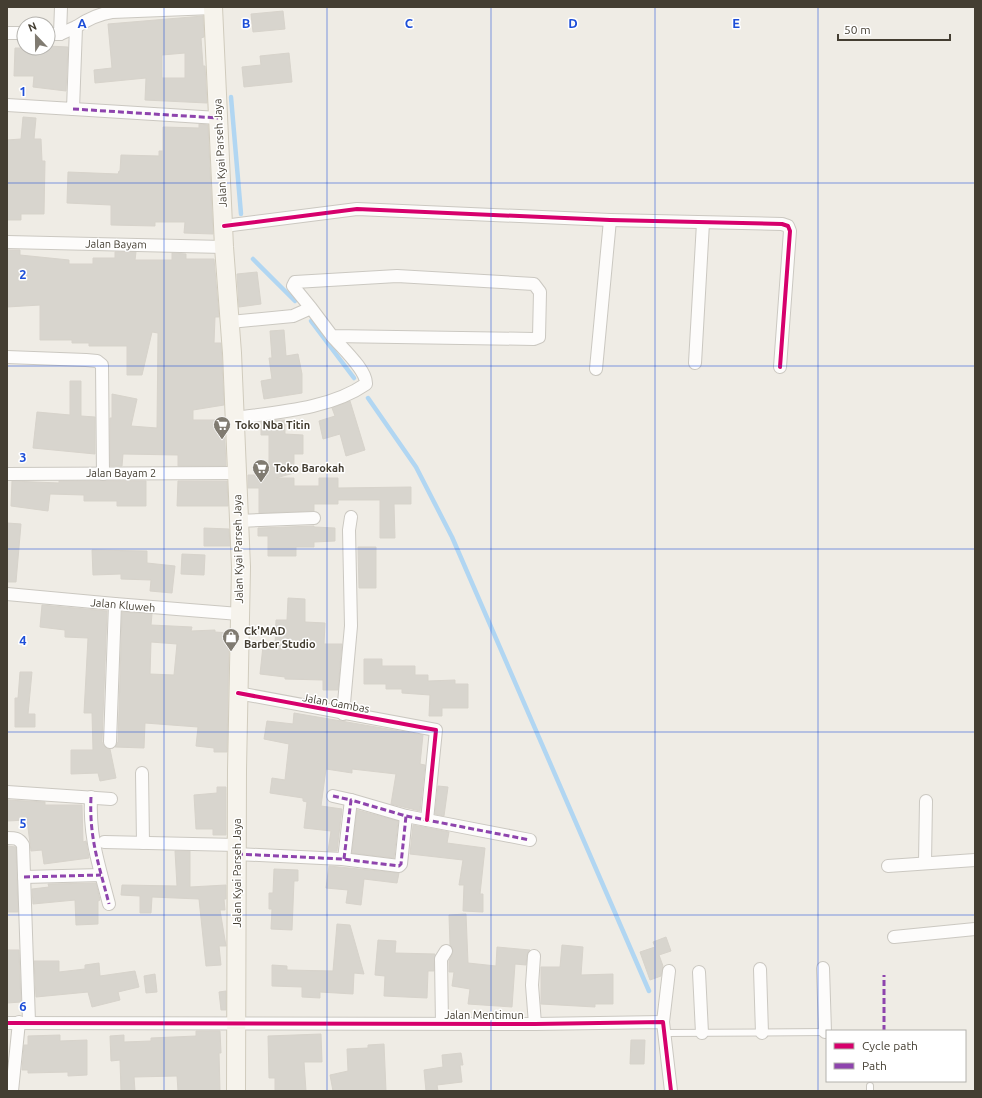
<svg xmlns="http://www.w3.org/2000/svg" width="982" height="1098" font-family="Ubuntu,sans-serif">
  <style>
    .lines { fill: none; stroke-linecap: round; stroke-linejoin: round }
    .stream { stroke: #b1d6f2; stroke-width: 4.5 }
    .building { fill: #d8d5ce; stroke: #d7d3cb; fill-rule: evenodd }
    .service-casing { stroke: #cbc8c1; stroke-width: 8 }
    .minor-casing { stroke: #cbc8c1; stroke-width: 14 }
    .secondary-casing { stroke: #d0cbbd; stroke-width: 20 }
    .service { stroke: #fdfcfb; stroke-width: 6 }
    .minor { stroke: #fdfcfb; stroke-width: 12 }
    .secondary { stroke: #f6f3ec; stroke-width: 18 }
    .quiet { stroke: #8e44ad; stroke-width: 3; stroke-dasharray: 6 3; stroke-linecap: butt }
    .cycleway-casing { stroke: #fff; stroke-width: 6 }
    .cycleway { stroke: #d6006c; stroke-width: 4 }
    .grid { fill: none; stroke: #1d4ed8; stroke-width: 1; stroke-opacity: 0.55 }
    .labels { text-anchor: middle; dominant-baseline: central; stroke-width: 3; stroke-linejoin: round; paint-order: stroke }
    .street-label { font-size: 11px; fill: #443e32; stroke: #fff }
    .poi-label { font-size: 11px; font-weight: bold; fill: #443e32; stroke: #fff; text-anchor: start }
    .grid-label { font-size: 13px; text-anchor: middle; font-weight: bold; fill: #1d4ed8; stroke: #fff; stroke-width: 3; stroke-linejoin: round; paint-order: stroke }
  </style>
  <rect width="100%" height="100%" fill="#efece5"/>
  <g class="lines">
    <g class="stream">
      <polyline points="231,97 241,214"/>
      <polyline points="253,259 295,301"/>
      <polyline points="311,321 354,378"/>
      <polyline points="368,398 416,467 452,537 649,991"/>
    </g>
  </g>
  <g class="building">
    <polygon points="283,11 285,29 253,32 251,14"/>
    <path d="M203,16l1,21 -3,1 2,28h2l2,37 -62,-3 1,-22 -51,5 -1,-13 18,-2 -4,-44zM185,53v25h-23v-23z"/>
    <polygon points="48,46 68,47 66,91 33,87 34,76 14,76 15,48 48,48"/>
    <polygon points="289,53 292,82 244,87 242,67 261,65 260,56"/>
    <polygon points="23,117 36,118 34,139 41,139 42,161 45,161 44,214 21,214 21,220 7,220 7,140 21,139"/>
    <polygon points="199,124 208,125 213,234 184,233 185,222 155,222 155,226 111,225 111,205 67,203 68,172 118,174 119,171 120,171 121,155 159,156 159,151 163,151 163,127 199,128"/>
    <polygon points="7,250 20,250 20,255 69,260 69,264 93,264 93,258 115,258 115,252 136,252 135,260 172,260 172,253 186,254 186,259 214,259 219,317 215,317 214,343 221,343 224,405 193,410 193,420 224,420 226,466 178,466 178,455 123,454 122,466 110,466 110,418 112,418 112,394 137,399 131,426 157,428 158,333 152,332 142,375 127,375 127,346 89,346 89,343 72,343 72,340 40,340 40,305 7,307"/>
    <polygon points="257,272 261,304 239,307 237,274"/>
    <polygon points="284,330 286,356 298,354 302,374 302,393 264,399 261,381 272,379 269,358 272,358 270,331"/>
    <polygon points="70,381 81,381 81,416 95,417 95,454 33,448 37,412 70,415"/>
    <polygon points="350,401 365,450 346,456 340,434 323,439 319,421 335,416 332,408"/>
    <polygon points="275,420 285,420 285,434 303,435 303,454 294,454 294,473 276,478 294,478 294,486 319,486 319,478 338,478 338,488 411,487 411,504 394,504 395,538 380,538 380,500 338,500 338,504 314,504 314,511 259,513 259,488 248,488 248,475 269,475 269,435 261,435 261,422"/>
    <polygon points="12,481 59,483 59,481 146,481 146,506 117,506 117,501 84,501 84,495 50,494 48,511 11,506"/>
    <polygon points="178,481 227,481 228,506 177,506"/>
    <polygon points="7,523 21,524 16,582 7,582"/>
    <polygon points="314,526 314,527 335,528 335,541 314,542 314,547 296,547 296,556 268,556 268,536 258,536 258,528"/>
    <polygon points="204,528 229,529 230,546 204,546"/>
    <polygon points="358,547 376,547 376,588 359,588"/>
    <polygon points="92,550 147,551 147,563 175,566 172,593 150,591 151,580 121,579 121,574 93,575"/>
    <polygon points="182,554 205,555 204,575 181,574"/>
    <polygon points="288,598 305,599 305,622 325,623 324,644 342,644 338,690 323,690 323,680 285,679 285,677 260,674 263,646 275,647 276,620 287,620"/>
    <polygon points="42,605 107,611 102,742 104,746 110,749 116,778 100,781 98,773 71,774 71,750 93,750 92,713 84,713 88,638 65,637 65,630 40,627"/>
    <path d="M122,612l30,2 -1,11 41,2 -1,4 24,-1v2l14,1 -2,119h-13v-4l-18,-2 2,-19 -53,-4 -1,25 -29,-1 3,-5zM151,642l26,2 -3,31 -24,-1z"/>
    <polygon points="364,659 382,659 382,666 415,666 415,675 428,675 428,681 455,680 455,684 468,684 468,708 442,708 442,716 429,716 430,695 402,693 402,689 386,689 386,684 364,684"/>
    <polygon points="20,672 32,672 28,714 35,714 35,727 15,727 15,698 18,698"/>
    <polygon points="294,713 423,735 420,764 425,765 420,811 391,804 396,774 352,769 352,773 326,769 321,806 342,809 337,851 328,851 331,831 304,828 307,802 303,801 303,798 270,793 272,778 285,780 289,744 264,739 267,721 293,724"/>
    <polygon points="438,786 448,787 444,816 435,814"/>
    <polygon points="217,787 226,787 226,835 213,835 213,829 196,829 194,795 217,793"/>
    <polygon points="7,800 45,802 45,805 82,805 83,842 86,841 89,858 44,864 42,850 31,851 27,820 7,821"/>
    <polygon points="357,810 398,821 394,858 352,853"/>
    <polygon points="413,825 449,832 447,843 485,848 480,894 483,894 483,912 463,911 464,885 459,885 463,860 410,854"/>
    <polygon points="7,846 16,847 18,912 7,912"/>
    <polygon points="175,851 190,851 190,887 226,885 226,899 224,899 225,910 220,910 226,946 219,946 221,965 206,966 199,899 152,897 151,913 140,913 140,896 121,895 122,885 177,886"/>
    <polygon points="329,866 399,873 397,883 364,879 361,905 346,903 348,890 326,888"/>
    <polygon points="274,869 298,870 298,881 294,881 292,930 271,929 272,909 269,909 269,893 273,893"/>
    <polygon points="96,883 100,900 98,901 98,924 76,925 75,900 33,904 32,889 49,887 48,884"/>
    <polygon points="466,914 468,963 496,966 497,947 530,950 527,955 526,965 515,964 512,1007 468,1004 470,989 452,986 454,972 449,972 449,961 453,951 450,945 449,915"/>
    <polygon points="337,924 350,925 364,974 354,973 353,994 320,992 320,998 302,997 302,987 272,986 272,965 287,966 287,970 333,971"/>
    <polygon points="666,937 671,951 659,955 663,966 661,976 650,980 640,952 655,947 653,942"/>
    <polygon points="378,940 396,941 395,953 435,954 434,971 428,971 427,998 384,996 385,976 375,975"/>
    <polygon points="562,945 583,947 581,975 613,974 613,1004 595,1004 595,1007 541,1004 541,967 560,967"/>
    <polygon points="7,950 19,950 21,1002 7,1003"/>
    <polygon points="34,961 59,961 59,972 85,969 85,965 99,963 100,976 135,971 139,987 118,992 120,1000 92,1007 88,992 36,997"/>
    <polygon points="155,974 157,992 146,993 144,976"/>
    <polygon points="226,991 226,1010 221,1010 219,992"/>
    <polygon points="196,1031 220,1031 221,1053 219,1053 220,1091 178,1091 177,1076 134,1077 135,1091 121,1091 120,1060 111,1061 110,1036 124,1035 124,1042 151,1041 151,1038 196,1036"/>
    <polygon points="321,1034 322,1062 304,1062 306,1091 275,1091 275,1078 269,1078 268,1036"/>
    <polygon points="60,1035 60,1041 87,1040 87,1075 68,1076 68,1072 28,1073 28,1070 22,1070 24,1045 28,1045 28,1036"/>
    <polygon points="631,1040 645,1040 644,1064 630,1064"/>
    <polygon points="384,1044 386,1091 333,1091 330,1075 348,1071 347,1049 368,1048 368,1045"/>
    <polygon points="461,1053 463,1065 460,1065 462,1082 437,1085 438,1091 426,1091 424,1070 443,1067 442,1055"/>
  </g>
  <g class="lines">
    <defs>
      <g id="service">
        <polyline points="665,1033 826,1032"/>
        <polyline points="870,1086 870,1091"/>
      </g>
      <g id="minor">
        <polyline points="7,33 24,33"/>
        <polyline points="48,34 60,34 76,27"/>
        <polyline points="60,34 61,7"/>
        <path d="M7,105l66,4 3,-82c12,-8 22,-13 36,-15l101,-4"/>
        <polyline points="73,109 218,118"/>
        <polyline points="224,226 357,209 610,220 782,224 788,226 790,231 780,367"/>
        <polyline points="7,242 224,247"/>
        <polyline points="230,322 293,316 311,308 293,286 295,282 397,276 534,284 540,292 539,337 534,339 332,336 311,308"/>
        <polyline points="7,357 86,360 97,361 102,365 103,474"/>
        <polyline points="695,363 703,223"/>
        <polyline points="596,369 610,220"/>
        <path d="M235,418c43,-6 95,-9 131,-34 1,-14 -25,-37 -34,-48"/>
        <polyline points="7,474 236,473"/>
        <polyline points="238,521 314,518"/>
        <polyline points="7,594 115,604 239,614"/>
        <polyline points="238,693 436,730 427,820"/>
        <polyline points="343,714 351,626 349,530 351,517"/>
        <polyline points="110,742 115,604"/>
        <polyline points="142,773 143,843"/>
        <polyline points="7,792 111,799"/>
        <polyline points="333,796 351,800"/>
        <path d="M91,797c-2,41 8,68 18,107"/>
        <path d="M7,838c8,0 12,0 16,7l6,177"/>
        <polyline points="104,842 237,845"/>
        <polyline points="237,854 342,859 399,866 401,864 406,816"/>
        <polyline points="344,859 351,800 406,816 530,840"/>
        <polyline points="925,863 926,801"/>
        <polyline points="888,866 975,860"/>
        <polyline points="24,877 101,875"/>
        <polyline points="894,937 975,929"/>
        <polyline points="534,956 532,985 535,1024"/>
        <polyline points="823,968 825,1032"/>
        <polyline points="760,969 762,1033"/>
        <polyline points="699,972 702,1033"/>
        <polyline points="663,1022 669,971"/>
        <polyline points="7,1023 535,1024 663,1022 671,1091"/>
        <polyline points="442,1023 441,959 446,951"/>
        <polyline points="12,1091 19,1022"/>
      </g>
      <polyline id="secondary" points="213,7 224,247 232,353 241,567 237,770 236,1091"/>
    </defs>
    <use href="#service" class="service-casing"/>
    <use href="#minor" class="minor-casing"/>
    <use href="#secondary" class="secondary-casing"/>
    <use href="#service" class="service"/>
    <use href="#minor" class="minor"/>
    <use href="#secondary" class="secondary"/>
    <g class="quiet">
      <polyline points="73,109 218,118"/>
      <polyline points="333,796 351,800"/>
      <path d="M91,797c-2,41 8,68 18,107"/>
      <polyline points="237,854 342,859 399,866 401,864 406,816"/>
      <polyline points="344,859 351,800 406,816 530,840"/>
      <polyline points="24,877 101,875"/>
      <polyline points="884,1031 884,975"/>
    </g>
    <defs>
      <g id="cycleway">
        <polyline points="224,226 357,209 610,220 782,224 788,226 790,231 780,367"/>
        <polyline points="238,693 436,730 427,820"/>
        <polyline points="7,1023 535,1024 663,1022 671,1091"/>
      </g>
    </defs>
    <use href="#cycleway" class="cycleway-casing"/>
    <use href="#cycleway" class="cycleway"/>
  </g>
  <path class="grid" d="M164,7v1084M327,7v1084M491,7v1084M655,7v1084M818,7v1084M7,183h968M7,366h968M7,549h968M7,732h968M7,915h968"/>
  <defs>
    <symbol id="supermarket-pin" viewBox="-11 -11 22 30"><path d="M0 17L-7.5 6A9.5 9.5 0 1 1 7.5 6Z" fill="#807b71" stroke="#fff"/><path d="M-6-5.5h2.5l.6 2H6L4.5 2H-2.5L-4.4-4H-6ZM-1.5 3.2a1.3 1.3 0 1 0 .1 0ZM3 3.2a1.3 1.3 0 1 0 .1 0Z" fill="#fff"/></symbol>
    <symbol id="shop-pin" viewBox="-11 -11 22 30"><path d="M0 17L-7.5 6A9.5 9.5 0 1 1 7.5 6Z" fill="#807b71" stroke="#fff"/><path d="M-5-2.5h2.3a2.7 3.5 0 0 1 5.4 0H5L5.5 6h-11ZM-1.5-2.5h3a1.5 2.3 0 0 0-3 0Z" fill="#fff"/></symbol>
  </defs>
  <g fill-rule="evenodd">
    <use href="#supermarket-pin" x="212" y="415" width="20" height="27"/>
    <use href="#supermarket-pin" x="251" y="458" width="20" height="27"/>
    <use href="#shop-pin" x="221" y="627" width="20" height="27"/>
  </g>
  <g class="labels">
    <g class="street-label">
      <text transform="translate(220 153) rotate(-93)">Jalan Kyai Parseh Jaya</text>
      <text transform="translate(116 244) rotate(1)">Jalan Bayam</text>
      <text x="121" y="473">Jalan Bayam 2</text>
      <text transform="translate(238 549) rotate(-91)">Jalan Kyai Parseh Jaya</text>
      <text transform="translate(123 605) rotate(5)">Jalan Kluweh</text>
      <text transform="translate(336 703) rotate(10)">Jalan Gambas</text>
      <text transform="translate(237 873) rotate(-90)">Jalan Kyai Parseh Jaya</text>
      <text x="484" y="1015">Jalan Mentimun</text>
    </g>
    <g class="poi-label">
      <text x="235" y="425">Toko Nba Titin</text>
      <text x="274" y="468">Toko Barokah</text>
      <text x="244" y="631">Ck'MAD<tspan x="244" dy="13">Barber Studio</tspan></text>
    </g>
  </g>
  <g class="grid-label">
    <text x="82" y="28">A</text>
    <text x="246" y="28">B</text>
    <text x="409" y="28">C</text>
    <text x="573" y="28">D</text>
    <text x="736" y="28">E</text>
    <text x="23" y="96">1</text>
    <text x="23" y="279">2</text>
    <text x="23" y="462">3</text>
    <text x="23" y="645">4</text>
    <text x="23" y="828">5</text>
    <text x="23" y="1011">6</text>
  </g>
  <rect width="982" height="1098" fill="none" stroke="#443e32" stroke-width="16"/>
  <rect x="826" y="1030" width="140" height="52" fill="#ffffff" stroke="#b4b2ad"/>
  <rect x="834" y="1043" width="20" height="6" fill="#d6006c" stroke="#b4b2ad"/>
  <text x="862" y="1050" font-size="12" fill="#443e32">Cycle path</text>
  <rect x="834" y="1063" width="20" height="6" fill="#8e44ad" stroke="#b4b2ad"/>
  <text x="862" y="1070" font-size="12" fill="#443e32">Path</text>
  <g transform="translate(36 36) rotate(338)"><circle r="19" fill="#ffffff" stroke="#b4b2ad"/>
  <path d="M0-3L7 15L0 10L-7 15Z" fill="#807b71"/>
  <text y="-6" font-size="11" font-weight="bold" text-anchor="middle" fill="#443e32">N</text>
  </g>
  <path d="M838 34v6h112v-6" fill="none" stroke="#443e32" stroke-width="2"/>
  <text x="844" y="34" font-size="12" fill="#443e32" stroke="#ffffff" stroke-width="3" paint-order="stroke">50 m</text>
</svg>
